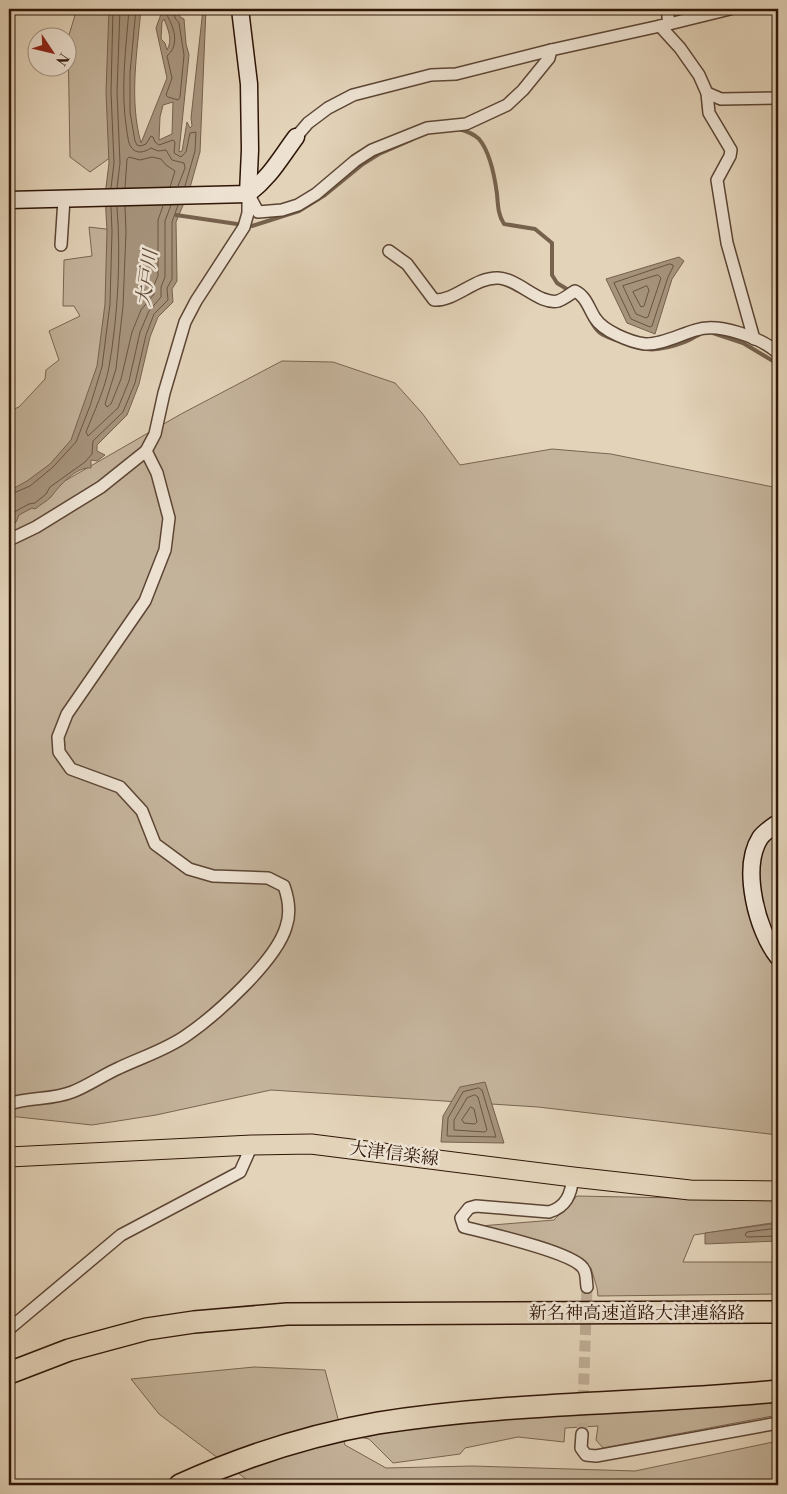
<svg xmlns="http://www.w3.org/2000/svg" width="787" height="1494" font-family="'Libre Bodoni','Noto Serif JP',serif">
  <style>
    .green { fill: #c4b39b; stroke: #7a6451 }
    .water { fill: #a6937c; stroke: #76614d; fill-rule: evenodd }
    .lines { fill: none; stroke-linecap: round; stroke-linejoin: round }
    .shore { stroke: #6a5442; stroke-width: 1 }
    .stream { stroke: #76614d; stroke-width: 4 }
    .street-tunnel { stroke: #bfad95; stroke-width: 11; stroke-dasharray: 11 5.5; stroke-linecap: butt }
    .street-casing { stroke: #5c4534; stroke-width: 14 }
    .secondary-casing { stroke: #2f1607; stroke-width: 19 }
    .primary-casing { stroke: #2f1607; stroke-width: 21 }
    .highway-casing { stroke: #2f1607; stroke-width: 24 }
    .street { stroke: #ede2d2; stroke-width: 11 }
    .secondary { stroke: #ede2d2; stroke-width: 16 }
    .primary { stroke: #e3d3b9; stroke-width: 19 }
    .highway { stroke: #e3d3b9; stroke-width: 21 }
    .labels { text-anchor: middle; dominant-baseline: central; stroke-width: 5; stroke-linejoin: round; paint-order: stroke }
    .street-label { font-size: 18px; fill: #2f1607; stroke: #ede2d2 }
    .water-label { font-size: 19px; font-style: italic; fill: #5f4836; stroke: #ede2d2 }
  </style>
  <rect width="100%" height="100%" fill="#e3d3b9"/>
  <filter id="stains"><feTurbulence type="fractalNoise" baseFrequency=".004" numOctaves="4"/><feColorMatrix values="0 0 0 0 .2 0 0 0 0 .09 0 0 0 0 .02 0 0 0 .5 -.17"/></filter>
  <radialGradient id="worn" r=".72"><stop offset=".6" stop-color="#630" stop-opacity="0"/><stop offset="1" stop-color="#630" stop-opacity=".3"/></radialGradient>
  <g class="green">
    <polygon points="77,9 118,9 118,152 90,172 70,157 68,38"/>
    <polygon points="89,227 114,230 114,310 80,440 9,502 9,411 19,407 45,379 46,370 59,360 49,331 80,316 74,306 63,306 64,260 92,256"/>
    <polygon points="282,361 333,362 395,383 422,413 460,465 552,449 611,454 778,488 778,1135 538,1107 271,1090 156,1115 92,1125 9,1116 9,513 181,414"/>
    <polygon points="577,1196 778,1200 778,1222 694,1235 683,1262 778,1262 778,1294 598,1296 597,1288 591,1268 577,1258 480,1226 554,1220"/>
    <polygon points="254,1367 325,1370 345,1445 386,1468 472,1466 635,1471 778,1441 778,1485 254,1485 159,1414 131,1379"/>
    <polygon points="778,1399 778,1415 603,1448 596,1440 598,1426 565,1428 564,1442 518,1437 465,1448 460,1454 393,1463 369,1439 349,1435 556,1414"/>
  </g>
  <g class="water">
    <path d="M109,9h32c-4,44 -12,91 0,134l26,-65 -11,-50 5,-14 -5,-5h23l1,8 4,2 2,25 3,11 -10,97 3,-1 5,-29 3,6 2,-2 -1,-8 12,-109h3l-6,143 -11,39 -13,31 1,59 -5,8 1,13 -15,15 -8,20 -11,47 -12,31 -30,30v6l8,4 -8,6 -6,-1v8c-14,-2 -32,18 -40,29 -4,4 -11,8 -16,12l-3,-1 -13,7 -3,7 -7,5v-36l18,-10 23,-17 21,-24 26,-74 8,-62 2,-73 -2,-36 4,-32 -3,-71zM164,19c4,10 9,21 3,31l-2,-7 -4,-4 1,-17zM173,102l-1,32 -13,6 1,-23 3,-12z"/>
    <polygon points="679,257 684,261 672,279 655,334 627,323 606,279"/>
    <polygon points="485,1082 504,1143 441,1142 443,1116 460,1087"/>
    <polygon points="778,1223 778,1241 705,1244 705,1233"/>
  </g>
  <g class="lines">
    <g class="shore">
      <path d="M129,9c-3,40 -9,82 -2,123 1,5 1,11 4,15 5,8 14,5 20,1l7,3 8,-1 6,10 12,3 1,5 -7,18"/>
      <polyline points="136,9 130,73 130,112 135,141 137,145 141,146 146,144 151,136 153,137 155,142 159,145 173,140 175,142 174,153 181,157 186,152 190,133 196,132 195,151 185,186"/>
      <path d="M163,9c9,13 19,34 4,47l5,22 -6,17 2,2 10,3 2,-3 4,-42 -5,-32 -4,-5 -1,-9"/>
      <polyline points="111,188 114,163 111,92 113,9"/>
      <polyline points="117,188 120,163 117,92 120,9"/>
      <polyline points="125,188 127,159 129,157 140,160 152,157 161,159 166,165 175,171 170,187"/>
      <polyline points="125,206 126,232 123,306 116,369 105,404 107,407 111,404 121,379 132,332 141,310 154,294 154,285 158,276 158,220 163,206"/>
      <path d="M117,207c4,52 1,108 -8,160 -4,22 -15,45 -23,65l2,4 30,-28 11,-27 11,-49 9,-21 12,-14v-10l4,-10v-56l6,-16"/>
      <polygon points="670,264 673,265 673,267 668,277 652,326 650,327 631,319 614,283"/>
      <polygon points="658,275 661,278 648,317 646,318 636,314 623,286"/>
      <polygon points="647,286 649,290 644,306 641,307 633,292"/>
      <polyline points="9,495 30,486 53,467 76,442 90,406 102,367 110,304 112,231 111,207"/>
      <polyline points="9,521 16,511 29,504 35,503 46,494 50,487 85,462 92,454 93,441 123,412 135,383 146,335 154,314 168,300 167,288 172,279 172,222 178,205"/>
      <polygon points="479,1088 482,1090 496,1137 447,1136 448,1118 463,1092"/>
      <polygon points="475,1095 478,1097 487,1130 485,1132 454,1130 454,1120 467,1098"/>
      <polygon points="471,1107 474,1109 477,1122 475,1124 464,1123 462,1120"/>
      <polyline points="778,1228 747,1232 745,1235 747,1237 778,1236"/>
    </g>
    <g class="stream">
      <path d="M459,129c7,2 15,5 20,10 11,13 16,40 18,55 1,11 1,21 7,30l31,5 17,14v32l5,8 13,8"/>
      <polyline points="176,215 237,224"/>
      <polyline points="252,226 299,211 325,195 363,164 379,154 411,140"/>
      <path d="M590,319c7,14 11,16 26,21"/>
      <polyline points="713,333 743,343 778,364"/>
      <path d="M641,348c14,4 31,-1 44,-6 5,-2 9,-5 14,-7"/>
    </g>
    <polyline class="street-tunnel" points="582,1434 587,1287"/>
    <defs>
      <g id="street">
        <polyline points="667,9 669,24"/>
        <polyline points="660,26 680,48 699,75 707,93 709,113 731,150 730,156 717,180 727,243 754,339"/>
        <polyline points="707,93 721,99 778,98"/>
        <polyline points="296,137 308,123 328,108 353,95 431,75 456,74 551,50 669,24 730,9"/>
        <polyline points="249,195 258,212 282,210 298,205 316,194 355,161 372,150 427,128 466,124 507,105 523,90 549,58 551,50"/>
        <polyline points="61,245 64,199"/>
        <path d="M389,251l18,13 27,36c22,1 41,-23 64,-22 21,1 41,27 60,23 6,-2 12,-7 17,-10 11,5 14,18 20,27 8,13 35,24 50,26 16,1 36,-10 51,-14 22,-8 66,8 82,23"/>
        <polyline points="9,540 36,527 101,487 146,451 155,434 164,393 185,322 196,301 244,227 248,213 248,194"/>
        <path d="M9,1104c20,-7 43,-4 63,-12 16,-6 31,-17 47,-24 23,-11 47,-18 68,-33 29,-20 89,-74 99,-108 5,-14 3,-27 -2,-41l-16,-8 -55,-2 -24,-7 -34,-25 -13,-33 -22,-24 -49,-18 -12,-17 -1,-15 9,-23 78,-113 20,-51 4,-32 -12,-45 -11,-22"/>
        <path d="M573,1177c-2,18 -7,30 -24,35l-73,-6 -7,2 -8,10 3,9c23,6 108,25 119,41 4,5 3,13 4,19"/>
        <polyline points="9,1329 121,1235 240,1172 252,1145"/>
        <polyline points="582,1434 581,1448 586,1455 596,1456 778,1423"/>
      </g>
      <g id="secondary">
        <polyline points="240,9 249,84 250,150 248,194"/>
        <path d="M9,200l239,-6c23,-18 31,-34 48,-57"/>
        <path d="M778,823c-6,4 -14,9 -18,15 -19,30 -3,93 18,119"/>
      </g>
      <polyline id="primary" points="9,1157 252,1145 311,1144 573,1177 690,1190 778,1191"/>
      <g id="highway">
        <polyline points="9,1373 69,1350 147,1329 194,1322 287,1314 778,1312"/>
        <path d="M180,1485c62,-28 130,-50 198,-62 132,-21 267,-19 400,-32"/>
      </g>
    </defs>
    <use href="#street" class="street-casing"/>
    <use href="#secondary" class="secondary-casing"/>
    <use href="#primary" class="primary-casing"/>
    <use href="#highway" class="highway-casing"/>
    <use href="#street" class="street"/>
    <use href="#secondary" class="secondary"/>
    <use href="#primary" class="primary"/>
    <use href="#highway" class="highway"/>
  </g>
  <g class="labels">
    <g class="street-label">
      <text transform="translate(394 1154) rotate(7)">大津信楽線</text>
      <text x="637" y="1313">新名神高速道路大津連絡路</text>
    </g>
    <g class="water-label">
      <text transform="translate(147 278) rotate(-82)">大戸川</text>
    </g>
  </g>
  <rect width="787" height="1494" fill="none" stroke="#e3d3b9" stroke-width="30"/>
  <rect x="10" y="10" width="767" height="1474" fill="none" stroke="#2f1607" stroke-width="2.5"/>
  <rect x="15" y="15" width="757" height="1464" fill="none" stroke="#2f1607"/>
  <g transform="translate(52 52) rotate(125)"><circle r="24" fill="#ede2d2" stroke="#a19081"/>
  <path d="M0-4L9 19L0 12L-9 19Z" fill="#8f2418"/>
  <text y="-8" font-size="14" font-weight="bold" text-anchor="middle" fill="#2f1607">N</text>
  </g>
  <rect width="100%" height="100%" filter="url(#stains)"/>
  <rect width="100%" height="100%" fill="url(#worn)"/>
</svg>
